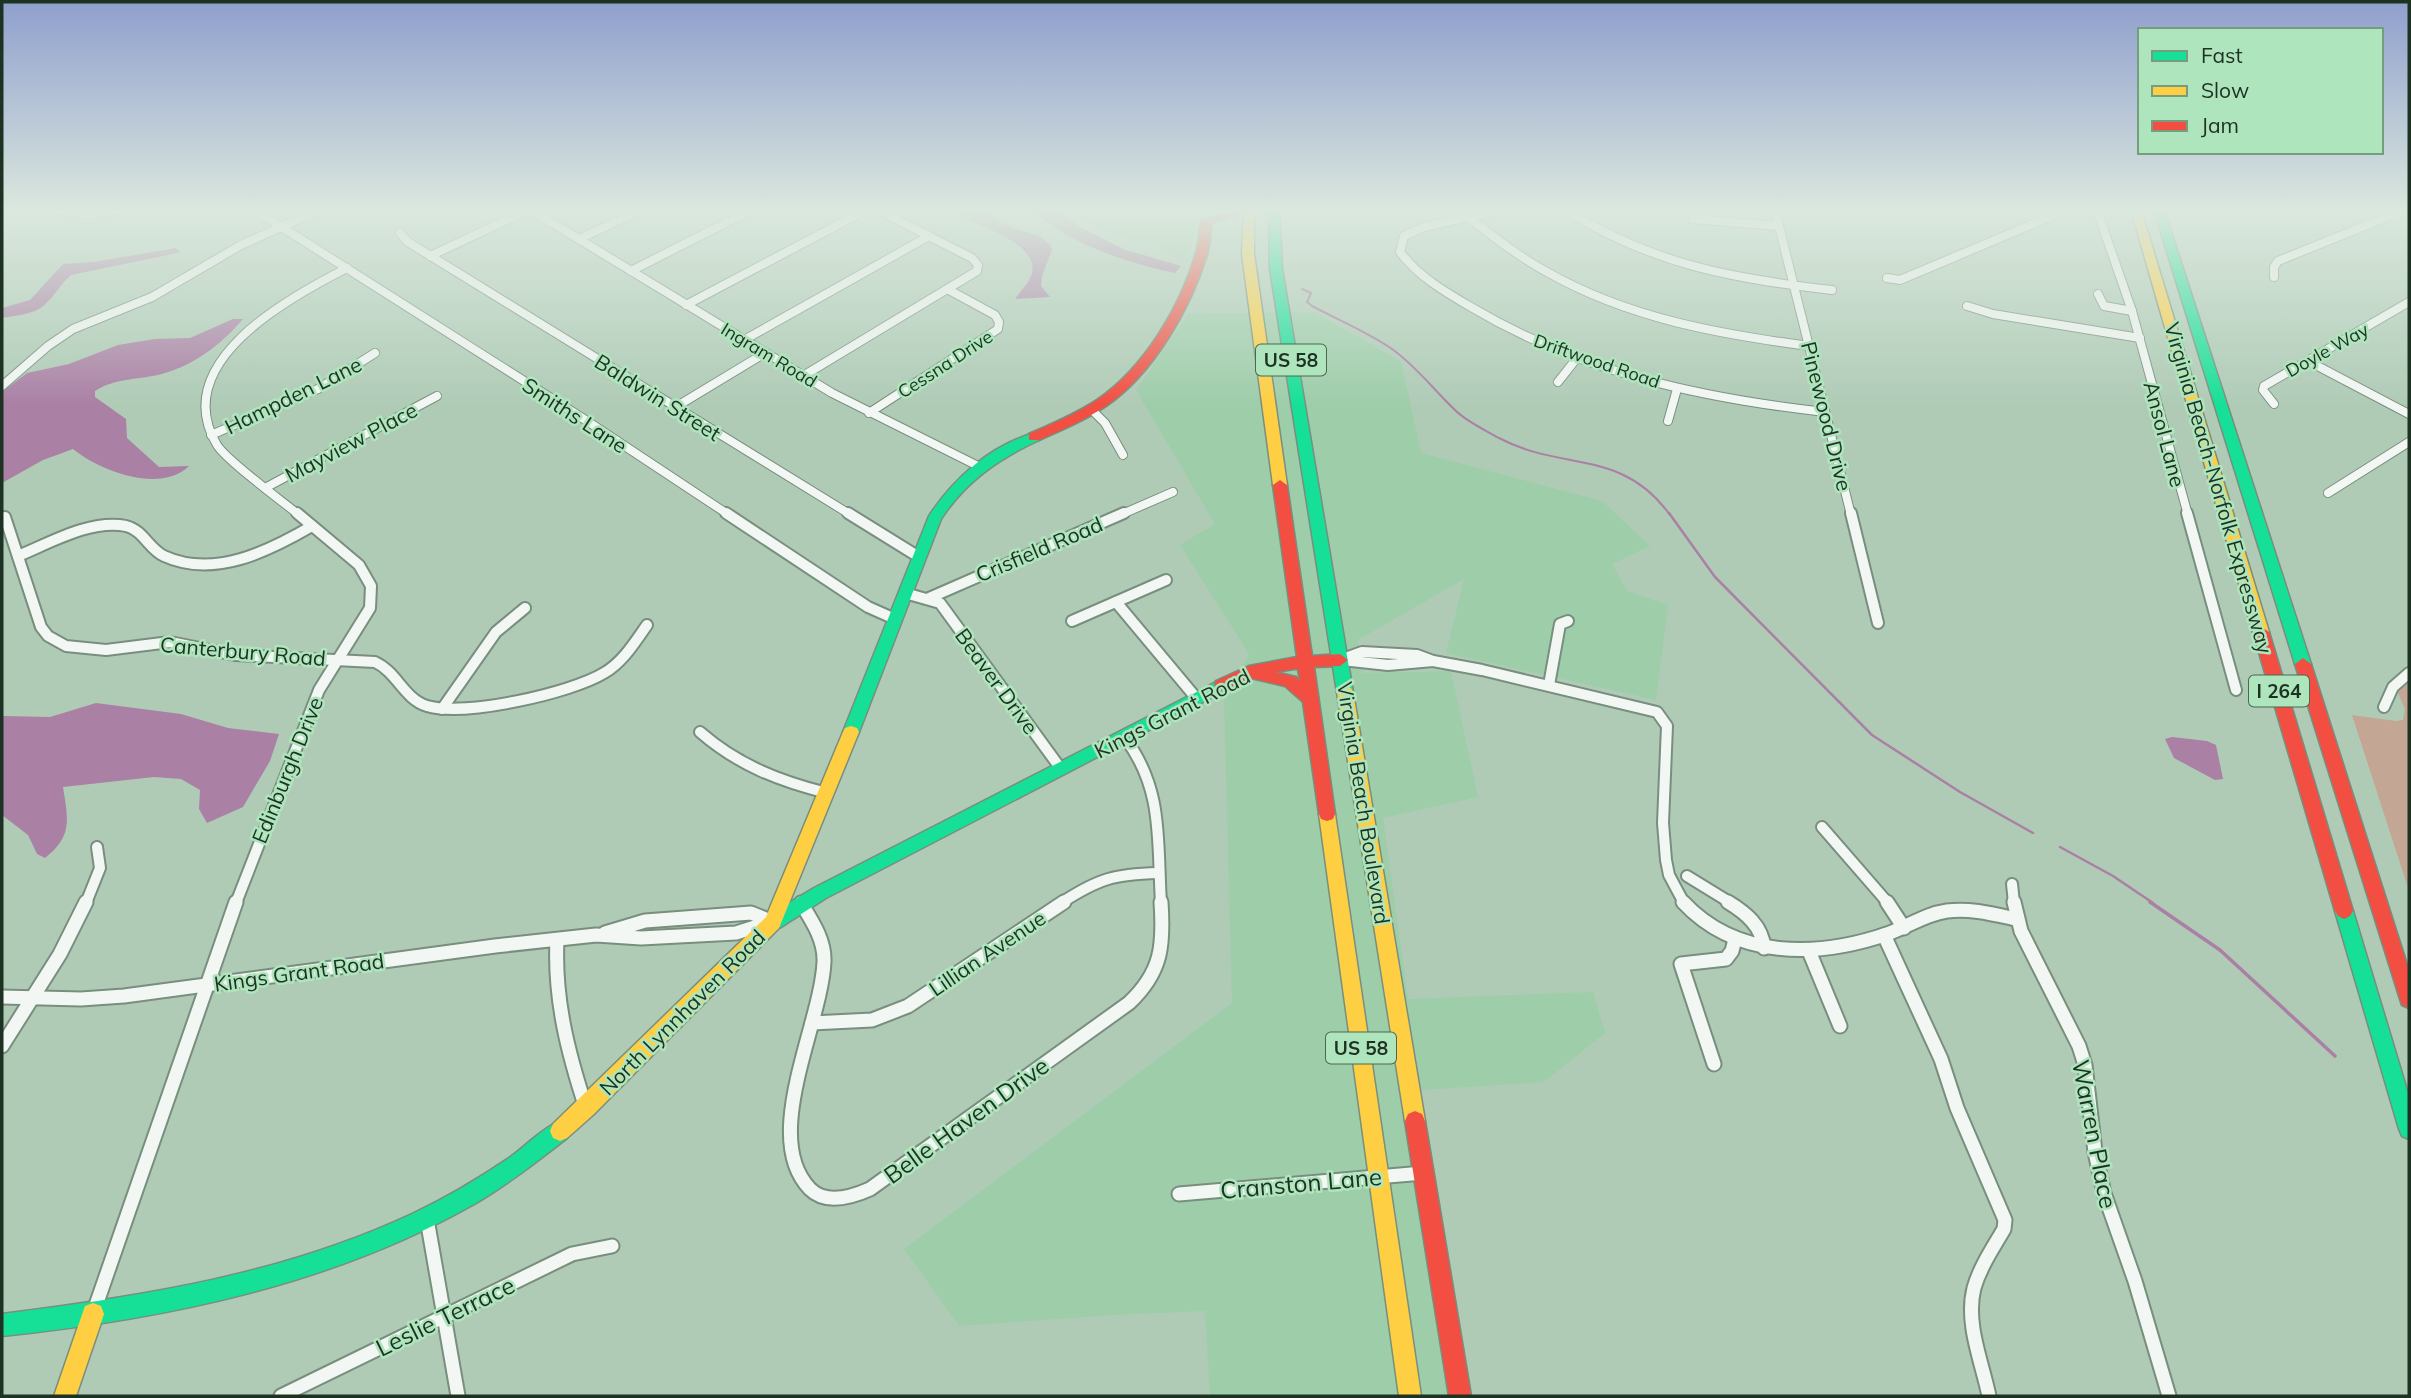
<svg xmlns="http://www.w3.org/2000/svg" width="2411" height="1398" font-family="Mulish,sans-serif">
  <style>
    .built { fill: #9ecdaa }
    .green { fill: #c3a694 }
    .water { fill: #aa80a5 }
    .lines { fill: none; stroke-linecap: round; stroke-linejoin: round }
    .stream-far2 { stroke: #aa80a5; stroke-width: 2 }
    .stream-far1 { stroke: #aa80a5; stroke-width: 2.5 }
    .stream { stroke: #aa80a5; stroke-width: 3.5 }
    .street-far2-casing { stroke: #788e7e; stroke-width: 10 }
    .street-far1-casing { stroke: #788e7e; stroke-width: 14 }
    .street-casing { stroke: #788e7e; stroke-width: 17 }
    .fast-casing { stroke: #788e7e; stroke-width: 3 }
    .slow-casing { stroke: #788e7e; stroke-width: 3 }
    .jam-casing { stroke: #788e7e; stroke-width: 3 }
    .street-far2 { stroke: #f3f7f4; stroke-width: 8 }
    .street-far1 { stroke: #f3f7f4; stroke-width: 10 }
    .street { stroke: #f3f7f4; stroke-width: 13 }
    .fast { fill: #16e098; fill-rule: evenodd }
    .slow { fill: #ffcf43; fill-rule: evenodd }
    .jam { fill: #f24e42; fill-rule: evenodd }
    .labels { text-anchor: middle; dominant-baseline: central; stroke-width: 5; stroke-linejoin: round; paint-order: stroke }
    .far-street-label { font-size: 18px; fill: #1d3223; stroke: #afe5bc }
    .shield { fill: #afe5bc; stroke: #496851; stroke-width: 2 }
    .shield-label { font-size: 19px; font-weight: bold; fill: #1d3223 }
    .street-label { font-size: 21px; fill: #1d3223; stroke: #afe5bc }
    .near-street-label { font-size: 24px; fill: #1d3223; stroke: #afe5bc }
  </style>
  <rect width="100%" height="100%" fill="#afcbb6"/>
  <g class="built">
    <polygon points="1079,210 1213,210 1196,221 1188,263 1147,241 1136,244 1085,221 1085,213"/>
    <polygon points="1315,312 1401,362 1421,453 1602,501 1650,546 1612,564 1627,591 1668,605 1656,700 1446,653 1464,579 1358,640 1363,673 1451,671 1478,797 1383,818 1408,999 1593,992 1605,1033 1544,1082 1421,1090 1464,1396 1210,1396 1205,1311 1115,1315 959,1326 904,1249 1232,1003 1224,701 1249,654 1180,545 1215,524 1136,390 1188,314"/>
  </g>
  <polygon class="green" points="2409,683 2409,891 2352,715 2396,721 2403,720 2405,709 2397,691"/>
  <g class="water">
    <path d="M961,210h23l19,14 38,13 9,8 2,5 -10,26 -1,10 9,11 -35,2c5,-7 13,-15 16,-23 12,-29 -47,-49 -66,-58z"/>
    <path d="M1032,210h28l20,17 43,22 58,17 -6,7c-51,-11 -103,-28 -143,-63z"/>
    <path d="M176,248l4,4 -7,2 -102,21c-13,11 -20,29 -36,36 -10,4 -23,5 -33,7v-10l28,-8 33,-36 31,-2z"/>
    <path d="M233,319h10c-22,26 -51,48 -85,56 -23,5 -42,3 -63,16v6l31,22 1,19 32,29 30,-1c-29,28 -89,5 -116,-17l-30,11 -41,23v-91l25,-19 42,-9 49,-19 37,-6 35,-1z"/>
    <path d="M96,703l85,11 47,14 51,6 -9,27 -27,46 -36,16 -8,-14 1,-19 -19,-11 -27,-2 -91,10c5,32 10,49 -18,71l-8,-4 -9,-19 -26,-20v-99l48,1z"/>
    <polygon points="2172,737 2207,741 2216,745 2223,779 2215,780 2174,758 2165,739"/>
  </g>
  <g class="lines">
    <path class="stream-far2" d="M1302,289l9,4 -4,9 5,4c26,14 56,26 80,43 24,17 41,40 62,60 11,12 31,21 45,29 64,34 123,10 171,77"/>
    <g class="stream-far1">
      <polyline points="1669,513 1715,577 1872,735 1960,792 2033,833"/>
      <polyline points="2060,847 2113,876 2153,903"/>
    </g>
    <polyline class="stream" points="2150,902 2220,950 2335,1056"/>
    <defs>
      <g id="street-far2">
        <polyline points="54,210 89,214 121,210"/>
        <polyline points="255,210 587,421 729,515"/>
        <polyline points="531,210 832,393 978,466"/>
        <path d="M1499,210l-75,17 -20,9 -4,16c18,24 45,40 71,55 109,65 229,91 354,105"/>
        <path d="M1566,210c85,54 168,69 266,80"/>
        <polyline points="1775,210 1851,515"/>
        <polyline points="2097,210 2132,311 2188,515"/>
        <path d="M1468,217c26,20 51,40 79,55 81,46 171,62 262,74"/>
        <polyline points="1693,219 1779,226"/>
        <polyline points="400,233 408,242 851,515"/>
        <polyline points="579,239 641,210"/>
        <polyline points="430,256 528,210"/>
        <polyline points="631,271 751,210"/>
        <polyline points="2274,277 2274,267 2278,261 2404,210"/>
        <polyline points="1887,278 1900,280 2066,210"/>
        <polyline points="2098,294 2104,306 2132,311"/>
        <polyline points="686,305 866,210"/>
        <polyline points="1967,306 1993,314 2140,338"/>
        <polyline points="744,340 929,236"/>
        <polyline points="2308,361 2409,414"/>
        <polyline points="803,376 977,271 978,265 972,258 878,210"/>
        <polyline points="1558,382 1577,358"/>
        <polyline points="2,386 48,346 73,329 152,297 241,245 319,210"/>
        <polyline points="2274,404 2263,390 2264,386 2409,302"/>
        <polyline points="674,408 765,353"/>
        <polyline points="1092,410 1105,423 1123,455"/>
        <polyline points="869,413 998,329 999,322 995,315 949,290"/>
        <polyline points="1668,421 1677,389"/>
        <polyline points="211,435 318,389 375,353"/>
        <polyline points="265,488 437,396"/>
        <polyline points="2328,493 2409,442"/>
        <path d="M299,515c-17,-14 -73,-55 -82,-70 -49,-82 71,-147 130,-177"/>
        <polyline points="1120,515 1173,492"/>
      </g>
      <g id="street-far1">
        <polyline points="726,513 868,607 895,619"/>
        <polyline points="848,513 919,557"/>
        <polyline points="1851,513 1878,623"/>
        <polyline points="2187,513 2236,690"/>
        <path d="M5,517l36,110 7,9 18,10 40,4 64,-8 65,13 140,7c22,10 29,37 52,44 38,11 144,-13 177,-33 19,-11 31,-31 43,-48"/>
        <path d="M18,556c32,-13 72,-37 108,-30 17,4 23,23 38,30 50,23 105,-5 148,-30"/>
        <polyline points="905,593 940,603 1061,769"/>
        <polyline points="929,598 1124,513"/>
        <polyline points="1116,602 1197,699"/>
        <polyline points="1072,621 1166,580"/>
        <polyline points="1340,660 1362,652 1417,655 1433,661 1482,670 1657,712 1667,726 1663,823 1666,860 1669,875 1684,903"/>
        <polyline points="1342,660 1388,665 1433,661"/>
        <polyline points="1549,685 1560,624 1568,621"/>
        <polyline points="2384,707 2393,687 2409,673"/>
        <polyline points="442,709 496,632 525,608"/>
        <path d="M700,732c38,33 79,49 127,61"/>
        <path d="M1125,738c39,52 32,103 36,165"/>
        <polyline points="1822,827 1888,903"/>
        <polyline points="1687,876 1731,903"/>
        <polyline points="2012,884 2014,903"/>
        <polyline points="86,903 100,868 97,847"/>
        <polyline points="236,903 319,690 370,608 371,586 359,565 297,513"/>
        <path d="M1061,903c37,-24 53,-29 97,-30"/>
      </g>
      <g id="street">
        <path d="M1683,902c53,57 134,56 204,32 20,-7 38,-20 60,-23 23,-3 46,3 69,8"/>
        <path d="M1728,902c18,11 34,24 36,46"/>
        <polyline points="1887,902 1904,928"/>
        <polyline points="2014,902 2021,931 2079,1046 2085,1065 2095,1152 2104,1193 2135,1281 2169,1396"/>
        <path d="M801,903c11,18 24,37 23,59 -3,63 -64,176 -14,227 16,16 42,8 60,0l259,-186c33,-31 35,-58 32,-101"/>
        <polyline points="605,933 645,921 751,913 773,922"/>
        <path d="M1884,935l57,124 16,49 48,112 -1,9c-11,19 -24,38 -30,59 -9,35 8,74 15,108"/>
        <path d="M557,940c-3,59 11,113 29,168"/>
        <polyline points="1809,951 1840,1026"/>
        <polyline points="2,997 81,999 124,996 495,946 596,935 641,938 736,933 767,923"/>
        <polyline points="812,1023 872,1020 908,1006 1064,902"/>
        <polyline points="2,1046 60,954 86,902"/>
        <polyline points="1714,1064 1681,964 1726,959 1732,951 1735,939"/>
        <polyline points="1179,1194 1423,1173"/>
        <polyline points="427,1219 458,1396"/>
        <polyline points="94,1311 236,902"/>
        <polyline points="281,1396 572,1254 612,1246"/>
      </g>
      <g id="fast">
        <polygon points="1269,210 1279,210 1282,269 1353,692 1351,696 1339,696 1337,692 1270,269"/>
        <polygon points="2154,210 2164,210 2311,664 2308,668 2298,668 2295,664"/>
        <path d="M1034,433l5,1v6c-41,19 -74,42 -98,79l-82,213 -2,4h-12l-2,-4 86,-216c25,-38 61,-70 105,-83z"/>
        <polygon points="1222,679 1230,685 1228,689 826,898 781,927 775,929 769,927 766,921 769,915 814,888"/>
        <polygon points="2344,903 2350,906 2353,911 2409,1097 2409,1139 2402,1136 2399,1129 2335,911 2338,906"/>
        <path d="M560,1121l7,3 3,7 -3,7c-29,23 -59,46 -91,65 -144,82 -311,116 -474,133v-22c142,-18 279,-39 410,-100 34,-16 66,-35 97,-56 16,-11 32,-29 51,-37z"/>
      </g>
      <g id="slow">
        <polygon points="1244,210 1254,210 1254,254 1287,485 1280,490 1273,485 1242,254"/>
        <polygon points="2131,210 2141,210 2269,632 2266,636 2261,638 2253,632"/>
        <polygon points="1345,686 1351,688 1353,692 1425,1121 1422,1128 1415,1131 1408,1128 1405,1121 1337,692 1339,688"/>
        <polygon points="851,726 857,728 859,732 779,928 593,1115 567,1138 560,1141 553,1138 550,1131 553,1124 766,917 843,732 845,728"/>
        <polygon points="1327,807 1333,809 1335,814 1421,1396 1399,1396 1319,814 1321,809"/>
        <polygon points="93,1303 101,1306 104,1314 76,1396 54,1396 85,1306"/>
      </g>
      <g id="jam">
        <path d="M1232,210h15l-35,13c-2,11 -2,22 -5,32 -17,54 -53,118 -101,151 -21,14 -44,24 -67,34h-10v-6c23,-10 47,-20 68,-34 47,-32 84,-94 99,-147 3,-10 3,-21 5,-32z"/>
        <path d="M1280,480l7,5 25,171 28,-2 8,6 -8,6 -26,1 21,147 -2,5 -6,2 -6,-2 -2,-5 -16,-112 -18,-16 -34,-8 -29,13 -8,-6 2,-4 33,-15 48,-9 -24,-172zM1294,669h4l2,12 -4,-4 -21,-5z"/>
        <polygon points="2261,626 2269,632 2353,911 2350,916 2344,919 2338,916 2335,911 2253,632"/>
        <polygon points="2303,658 2311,664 2409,971 2409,1008 2402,1005 2400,999 2295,664"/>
        <polygon points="1415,1111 1422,1114 1425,1121 1471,1396 1449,1396 1405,1121 1408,1114"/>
      </g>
    </defs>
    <use href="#street-far2" class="street-far2-casing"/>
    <use href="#street-far1" class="street-far1-casing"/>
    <use href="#street" class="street-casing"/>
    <use href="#fast" class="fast-casing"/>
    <use href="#slow" class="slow-casing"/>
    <use href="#jam" class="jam-casing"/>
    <use href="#street-far2" class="street-far2"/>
    <use href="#street-far1" class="street-far1"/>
    <use href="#street" class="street"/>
    <use href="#fast" class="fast"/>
    <use href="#slow" class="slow"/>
    <use href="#jam" class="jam"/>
  </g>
  <linearGradient id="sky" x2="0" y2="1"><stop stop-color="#8f9fcd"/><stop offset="0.52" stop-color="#dbe8de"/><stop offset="1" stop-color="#dbe8de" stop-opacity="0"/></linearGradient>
  <rect width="2411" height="405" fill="url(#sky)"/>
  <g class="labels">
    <g class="far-street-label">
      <text transform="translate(2327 350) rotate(-29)">Doyle Way</text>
      <text transform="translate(769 355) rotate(31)">Ingram Road</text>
      <text transform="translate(1597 361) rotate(19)">Driftwood Road</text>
      <text transform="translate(945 364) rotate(-33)">Cessna Drive</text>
    </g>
    <g class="shield">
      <rect x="1256" y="344.5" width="70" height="31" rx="5"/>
      <rect x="2249" y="675.5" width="60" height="31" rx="5"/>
      <rect x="1326" y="1032.5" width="70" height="31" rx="5"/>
    </g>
    <g class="shield-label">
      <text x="1291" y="360">US 58</text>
      <text x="2279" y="691">I 264</text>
      <text x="1361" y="1048">US 58</text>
    </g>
    <g class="street-label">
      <text transform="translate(293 395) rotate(-26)">Hampden Lane</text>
      <text transform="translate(658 397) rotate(32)">Baldwin Street</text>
      <text transform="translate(575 415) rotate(33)">Smiths Lane</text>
      <text transform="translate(1827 416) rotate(76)">Pinewood Drive</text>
      <text transform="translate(2165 434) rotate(75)">Ansol Lane</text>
      <text transform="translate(351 442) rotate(-28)">Mayview Place</text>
      <text transform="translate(2219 488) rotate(74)">Virginia Beach-Norfolk Expressway</text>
      <text transform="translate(1039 549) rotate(-23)">Crisfield Road</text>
      <text transform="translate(243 651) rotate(5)">Canterbury Road</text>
      <text transform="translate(997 681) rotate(54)">Beaver Drive</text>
      <text transform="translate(1172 713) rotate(-27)">Kings Grant Road</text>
      <text transform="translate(287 770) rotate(-68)">Edinburgh Drive</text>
      <text transform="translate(1364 803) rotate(81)">Virginia Beach Boulevard</text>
      <text transform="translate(987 953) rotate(-34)">Lillian Avenue</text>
      <text transform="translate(299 972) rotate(-8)">Kings Grant Road</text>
      <text transform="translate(682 1012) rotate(-45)">North Lynnhaven Road</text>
    </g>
    <g class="near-street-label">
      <text transform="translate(966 1120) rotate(-36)">Belle Haven Drive</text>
      <text transform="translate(2095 1134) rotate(79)">Warren Place</text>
      <text transform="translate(1301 1183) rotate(-5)">Cranston Lane</text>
      <text transform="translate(445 1316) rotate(-26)">Leslie Terrace</text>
    </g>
  </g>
  <rect width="2411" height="1398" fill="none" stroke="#1d3223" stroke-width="7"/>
  <rect x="2138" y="28" width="245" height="126" fill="#afe5bc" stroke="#759d7f" stroke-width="2"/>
  <rect x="2152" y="51" width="35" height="10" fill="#16e098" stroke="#759d7f" stroke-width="2"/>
  <text x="2201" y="63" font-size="21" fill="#1d3223">Fast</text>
  <rect x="2152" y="86" width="35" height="10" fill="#ffcf43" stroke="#759d7f" stroke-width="2"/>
  <text x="2201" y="98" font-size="21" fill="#1d3223">Slow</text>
  <rect x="2152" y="121" width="35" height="10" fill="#f24e42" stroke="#759d7f" stroke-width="2"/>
  <text x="2201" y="133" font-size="21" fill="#1d3223">Jam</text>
</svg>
